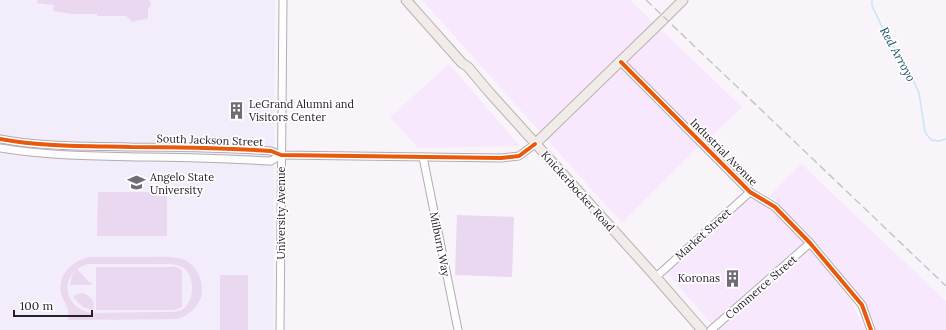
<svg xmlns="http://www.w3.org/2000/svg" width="946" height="330" font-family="Lora,serif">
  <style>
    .built { fill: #f7e8fd }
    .education { fill: #f2ecfb }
    .green { fill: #e9d8f0; fill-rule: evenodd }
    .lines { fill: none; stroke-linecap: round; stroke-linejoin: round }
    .stream { stroke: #c4e5f9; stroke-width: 1.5 }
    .minor-casing { stroke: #b2acb4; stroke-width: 9 }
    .major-casing { stroke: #bcb0b1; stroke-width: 11 }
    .minor { stroke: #fefdfe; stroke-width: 7 }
    .major { stroke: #f1ecea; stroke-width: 9 }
    .rail { stroke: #c7c5c8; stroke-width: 1.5; stroke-dasharray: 8 4; stroke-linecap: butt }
    .cycleway-casing { stroke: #fff; stroke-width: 6 }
    .cycleway { stroke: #e8590c; stroke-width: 4 }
    .labels { text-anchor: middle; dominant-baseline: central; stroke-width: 3.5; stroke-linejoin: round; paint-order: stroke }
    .poi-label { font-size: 11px; fill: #28212a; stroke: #fff; text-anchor: start }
    .street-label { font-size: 11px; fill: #28212a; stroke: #fff }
    .water-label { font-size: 12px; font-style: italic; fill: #16516c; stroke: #fff }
  </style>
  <rect width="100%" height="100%" fill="#f8f4fa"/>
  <g class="built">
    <polygon points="422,0 630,0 742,107 708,140 697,148 622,223"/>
    <polygon points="449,64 520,146 418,148 390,117"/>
    <polygon points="801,164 946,301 946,330 874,330 870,317 858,293 825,252 770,195"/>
    <polygon points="747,200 757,201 772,210 792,228 850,299 863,325 864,330 717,330 665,271"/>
  </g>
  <polygon class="education" points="0,0 275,0 273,330 0,330"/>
  <g class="green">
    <polygon points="38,0 149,0 151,3 151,6 148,8 148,17 147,19 138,20 133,22 126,16 97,16 97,14 71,14 53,11 54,5 37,3"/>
    <polygon points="98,192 167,192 167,236 97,236"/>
    <polygon points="457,215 514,217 512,277 455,275"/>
    <path d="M89,257c20,0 39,0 59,0 11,0 23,-1 34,2 15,5 23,23 19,38 -4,11 -13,19 -24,22l-109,1c0,-4 1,-9 -1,-13 -2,-5 -5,-9 -6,-14 -3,-19 11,-32 28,-36zM88,264h84c5,1 10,2 14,6 8,9 8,28 0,36 -3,4 -9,6 -14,6l-81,1c-22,-4 -32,-27 -15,-43l-4,6 -2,9h21l1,-2 -3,-1 -12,-13 5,-3z"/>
    <polygon points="96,267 176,267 182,270 182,307 175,310 96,310"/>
    <rect x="220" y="275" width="28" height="55"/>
    <path d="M82,293c8,2 14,8 11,17l-10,-3 -10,-10 2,-2z"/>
  </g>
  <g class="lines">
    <polyline class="stream" points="872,0 872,6 888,39 906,65 919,93 925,132 931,140 939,141 946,139"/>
    <defs>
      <g id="minor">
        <polyline points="621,62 750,192 775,207 810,243 862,305 871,330"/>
        <path d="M0,139c43,8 87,7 131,8 46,0 93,1 140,4l10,4 220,3 18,-2 16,-12"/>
        <path d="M0,148c48,8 95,8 143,9 43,0 86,2 128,4l10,-6"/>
        <polyline points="423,157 458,330"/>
        <polyline points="656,277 750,192"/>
        <polyline points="280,330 283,0"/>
        <polyline points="711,330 810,243"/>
      </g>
      <g id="major">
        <polyline points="406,0 462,63 468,67 489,92 654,275 702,330"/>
        <polyline points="535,144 665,18 683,0"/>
      </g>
    </defs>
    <use href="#minor" class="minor-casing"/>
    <use href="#major" class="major-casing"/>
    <use href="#minor" class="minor"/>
    <use href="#major" class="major"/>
    <polyline class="rail" points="646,0 946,286"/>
    <defs>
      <g id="cycleway">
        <polyline points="621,62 750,192 775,207 810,243 862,305 871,330"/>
        <path d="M0,139c43,8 87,7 131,8 46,0 93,1 140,4l10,4 220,3 18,-2 16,-12"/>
      </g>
    </defs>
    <use href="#cycleway" class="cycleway-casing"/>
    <use href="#cycleway" class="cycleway"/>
  </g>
  <defs>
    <symbol id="building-bare" viewBox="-9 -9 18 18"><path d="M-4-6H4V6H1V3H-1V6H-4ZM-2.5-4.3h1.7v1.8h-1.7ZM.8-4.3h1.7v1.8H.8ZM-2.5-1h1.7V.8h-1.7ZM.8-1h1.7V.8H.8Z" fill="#716b73" stroke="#fff" stroke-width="2.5" paint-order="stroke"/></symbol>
    <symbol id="university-bare" viewBox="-9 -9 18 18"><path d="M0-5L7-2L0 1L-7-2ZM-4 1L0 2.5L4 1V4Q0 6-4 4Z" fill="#716b73" stroke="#fff" stroke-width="2.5" paint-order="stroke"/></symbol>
  </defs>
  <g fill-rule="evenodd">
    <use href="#building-bare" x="224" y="98" width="25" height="25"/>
    <use href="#university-bare" x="124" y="170" width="25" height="25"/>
    <use href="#building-bare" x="720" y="266" width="25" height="25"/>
  </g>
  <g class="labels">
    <g class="poi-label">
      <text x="249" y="104">LeGrand Alumni and<tspan x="249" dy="13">Visitors Center</tspan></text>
      <text x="150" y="177">Angelo State<tspan x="150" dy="13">University</tspan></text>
      <text x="720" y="278" text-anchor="end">Koronas</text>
    </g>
    <g class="street-label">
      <text transform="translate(210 140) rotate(2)">South Jackson Street</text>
      <text transform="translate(724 152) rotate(45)">Industrial Avenue</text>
      <text transform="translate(578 191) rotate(48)">Knickerbocker Road</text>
      <text transform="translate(281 213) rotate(-90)">University Avenue</text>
      <text transform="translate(703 234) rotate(-42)">Market Street</text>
      <text transform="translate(440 244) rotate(79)">Milburn Way</text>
      <text transform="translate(761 287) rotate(-41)">Commerce Street</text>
    </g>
    <g class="water-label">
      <text transform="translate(898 54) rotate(61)">Red Arroyo</text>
    </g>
  </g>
  <path d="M14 310v6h78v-6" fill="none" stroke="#28212a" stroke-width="2"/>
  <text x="20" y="310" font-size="12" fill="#28212a" stroke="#ffffff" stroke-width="3" paint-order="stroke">100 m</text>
</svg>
